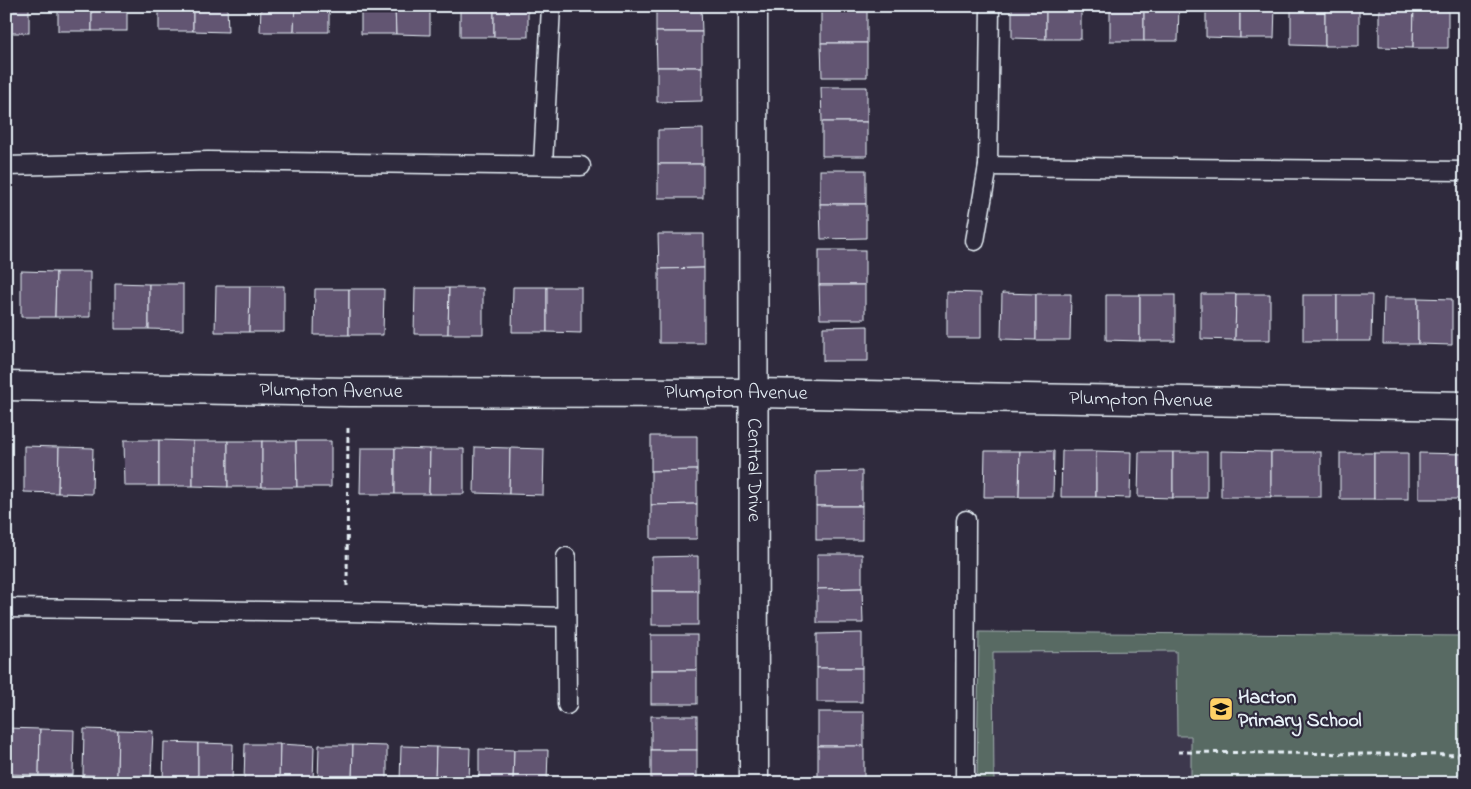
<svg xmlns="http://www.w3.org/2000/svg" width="1471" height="789" font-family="'Indie Flower',sans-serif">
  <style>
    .built { fill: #3e374d }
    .green { fill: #596b64; stroke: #a0aeae }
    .building { fill: #625572; stroke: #e8f1f8 }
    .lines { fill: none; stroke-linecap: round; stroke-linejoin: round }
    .service-casing { stroke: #e8f1f8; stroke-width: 21 }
    .minor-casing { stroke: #e8f1f8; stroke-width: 31 }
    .path { stroke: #e8f1f8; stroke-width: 3; stroke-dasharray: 5 4; stroke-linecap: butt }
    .service { stroke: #2f2a3d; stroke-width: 18 }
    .minor { stroke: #2f2a3d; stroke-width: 28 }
    .labels { text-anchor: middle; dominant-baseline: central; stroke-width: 4.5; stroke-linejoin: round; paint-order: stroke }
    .street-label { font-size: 20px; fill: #e8f1f8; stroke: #2f2a3d }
    .poi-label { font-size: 20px; font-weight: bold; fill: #e8f1f8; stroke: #2f2a3d; text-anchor: start }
  </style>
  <rect width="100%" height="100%" fill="#2f2a3d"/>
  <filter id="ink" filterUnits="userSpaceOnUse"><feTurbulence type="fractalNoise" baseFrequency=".02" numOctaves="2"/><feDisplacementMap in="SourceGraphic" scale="10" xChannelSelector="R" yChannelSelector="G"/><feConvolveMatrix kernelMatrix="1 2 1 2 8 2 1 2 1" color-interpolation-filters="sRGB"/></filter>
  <g filter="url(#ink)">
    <polygon class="built" points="979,632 1465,636 1465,783 977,783"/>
    <polygon class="green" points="979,632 1465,636 1465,783 1191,783 1191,736 1177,736 1176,651 993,652 994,783 977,783"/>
    <g class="building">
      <rect x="6" y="6" width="23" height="27"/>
      <rect x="58" y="6" width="34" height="25"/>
      <rect x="92" y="6" width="35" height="25"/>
      <rect x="159" y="6" width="34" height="25"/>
      <polygon points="193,6 227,6 228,32 193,31"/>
      <polygon points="261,6 295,6 294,32 260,32"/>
      <polygon points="295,6 329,6 329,32 294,32"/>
      <polygon points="361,6 395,6 396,34 361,34"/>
      <polygon points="395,6 430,6 430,35 396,34"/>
      <rect x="460" y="6" width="34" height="31"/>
      <rect x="494" y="6" width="34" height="31"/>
      <polygon points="656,6 701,6 702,32 656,32"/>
      <polygon points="1012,6 1046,6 1046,39 1012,38"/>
      <rect x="1046" y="6" width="35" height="33"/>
      <rect x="1110" y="6" width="34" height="35"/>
      <polygon points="1144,6 1179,6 1178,41 1144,41"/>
      <polygon points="1206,6 1240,6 1240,38 1206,37"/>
      <polygon points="1240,6 1275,6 1274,38 1240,38"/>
      <polygon points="1291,6 1325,6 1325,46 1291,45"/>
      <rect x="1325" y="6" width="34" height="40"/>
      <polygon points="1379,6 1414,6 1413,48 1379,47"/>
      <polygon points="1414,6 1448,6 1448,48 1413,48"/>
      <rect x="821" y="8" width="46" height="35"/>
      <polygon points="656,32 702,32 702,67 657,67"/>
      <polygon points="821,43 867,43 867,77 822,77"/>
      <polygon points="657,67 702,67 702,101 657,102"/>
      <polygon points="821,87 867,87 867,122 822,122"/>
      <rect x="822" y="122" width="45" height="34"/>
      <polygon points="703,129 703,164 658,164 658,130"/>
      <rect x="658" y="164" width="45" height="34"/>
      <rect x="820" y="170" width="46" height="34"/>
      <polygon points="820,204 866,204 866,238 821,239"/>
      <polygon points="658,234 704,234 704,268 659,269"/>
      <rect x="819" y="250" width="46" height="35"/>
      <polygon points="704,268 704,343 659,343 659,269"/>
      <polygon points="21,271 56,272 55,317 21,317"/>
      <polygon points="56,272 90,272 90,317 55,317"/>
      <polygon points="115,283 149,284 149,329 115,329"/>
      <polygon points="149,284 183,284 183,330 149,329"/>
      <polygon points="819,285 865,285 865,319 820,319"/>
      <polygon points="216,286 250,286 249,332 215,332"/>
      <polygon points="250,286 284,286 284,332 249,332"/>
      <polygon points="513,287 547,287 547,332 512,332"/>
      <polygon points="547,287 581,287 581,333 547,332"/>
      <polygon points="415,288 449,288 448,334 414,334"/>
      <polygon points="449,288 483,288 483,334 448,334"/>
      <polygon points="315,289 349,289 349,335 314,335"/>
      <polygon points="349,289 384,289 383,335 349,335"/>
      <polygon points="947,292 981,293 981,338 947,338"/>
      <polygon points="1002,293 1036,294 1036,340 1001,339"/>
      <polygon points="1036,294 1071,294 1070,340 1036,340"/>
      <polygon points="1201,294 1236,294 1235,340 1201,339"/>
      <polygon points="1236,294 1270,294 1270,340 1235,340"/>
      <polygon points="1106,295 1140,295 1140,341 1106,340"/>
      <rect x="1140" y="295" width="35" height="46"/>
      <rect x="1303" y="295" width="34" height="46"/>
      <polygon points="1337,295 1372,295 1371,341 1337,341"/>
      <polygon points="1384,298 1418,298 1418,344 1383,344"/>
      <polygon points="1418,298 1452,299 1452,345 1418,344"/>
      <polygon points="868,326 868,361 823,361 823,327"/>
      <polygon points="651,436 697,436 697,470 651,471"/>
      <polygon points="124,440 159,440 159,486 125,486"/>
      <polygon points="159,440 193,441 193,486 159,486"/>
      <polygon points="193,441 228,441 228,487 193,486"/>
      <rect x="228" y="441" width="34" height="46"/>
      <polygon points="262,441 296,441 297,487 262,487"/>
      <polygon points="296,441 331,441 331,487 297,487"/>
      <polygon points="24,446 59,447 58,493 24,492"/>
      <polygon points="59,447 93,448 92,494 58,493"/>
      <polygon points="475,447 510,448 509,494 474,493"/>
      <polygon points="361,448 395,448 395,494 360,494"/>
      <polygon points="395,448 430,449 429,494 395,494"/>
      <polygon points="510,448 544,449 543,495 509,494"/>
      <polygon points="430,449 464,449 464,494 429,494"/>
      <polygon points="985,451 1020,451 1019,497 984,497"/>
      <polygon points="1020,451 1054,451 1053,497 1019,497"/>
      <polygon points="1062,451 1096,451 1096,497 1061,497"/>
      <polygon points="1096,451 1131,452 1130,498 1096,497"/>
      <polygon points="1221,451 1271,452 1271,497 1221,497"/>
      <polygon points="1139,452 1173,452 1173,498 1138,497"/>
      <rect x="1173" y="452" width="34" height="46"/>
      <rect x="1271" y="452" width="50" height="45"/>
      <rect x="1340" y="453" width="34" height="46"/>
      <rect x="1374" y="453" width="34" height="46"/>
      <polygon points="1419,453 1465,454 1465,499 1419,499"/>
      <polygon points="697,470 697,504 651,505 651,471"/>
      <polygon points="862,471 862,506 816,506 816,472"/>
      <polygon points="697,504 697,539 651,539 651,505"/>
      <rect x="816" y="506" width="46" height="34"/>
      <polygon points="817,554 862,554 862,588 817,589"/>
      <polygon points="698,556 698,591 652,591 652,557"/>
      <polygon points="862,588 863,623 817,623 817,589"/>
      <rect x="652" y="591" width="46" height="34"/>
      <polygon points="862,633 862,668 817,668 817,634"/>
      <rect x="651" y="635" width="46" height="35"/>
      <rect x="817" y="668" width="45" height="34"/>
      <rect x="651" y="670" width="46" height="34"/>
      <rect x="818" y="712" width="46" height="34"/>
      <rect x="651" y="716" width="46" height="34"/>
      <polygon points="6,728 40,729 39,775 6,774"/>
      <polygon points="40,729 74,730 73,775 39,775"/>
      <polygon points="84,729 118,730 117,776 83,775"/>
      <polygon points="118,730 153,731 151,776 117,776"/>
      <polygon points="164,742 198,743 198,783 163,783"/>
      <polygon points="198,743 233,744 232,783 198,783"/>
      <polygon points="245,744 280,744 279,783 244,783"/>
      <polygon points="280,744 314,746 313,783 279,783"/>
      <polygon points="319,745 353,745 352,783 318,783"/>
      <polygon points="353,745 387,746 387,783 352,783"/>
      <polygon points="401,746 436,747 435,783 400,783"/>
      <polygon points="818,746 864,746 864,780 818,781"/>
      <polygon points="436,747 470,748 469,783 435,783"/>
      <polygon points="479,749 514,750 513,783 479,783"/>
      <polygon points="514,750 548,750 547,783 513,783"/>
      <rect x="651" y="750" width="46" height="33"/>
    </g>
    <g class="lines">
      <defs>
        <g id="service">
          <polyline points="543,165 551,6"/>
          <polyline points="6,166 208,161 581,166"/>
          <polyline points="988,166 1465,171"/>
          <polyline points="975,241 988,166 990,6"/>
          <polyline points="566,557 567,705"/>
          <polyline points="6,608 347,612 566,617"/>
          <polyline points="965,783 966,520"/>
        </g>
        <g id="minor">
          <path id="s1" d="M753,6l1,777"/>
          <path id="s2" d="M6,386l343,6 405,1 711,13"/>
        </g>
      </defs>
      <use href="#service" class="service-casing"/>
      <use href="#minor" class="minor-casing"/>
      <g class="path">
        <polyline points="347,586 348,425"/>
        <polyline points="1178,752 1465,755"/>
      </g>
      <use href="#service" class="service"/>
      <use href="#minor" class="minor"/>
    </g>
  </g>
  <defs>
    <symbol id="school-square" viewBox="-11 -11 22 22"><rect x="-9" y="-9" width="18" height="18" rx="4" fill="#ffd166" stroke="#2f2a3d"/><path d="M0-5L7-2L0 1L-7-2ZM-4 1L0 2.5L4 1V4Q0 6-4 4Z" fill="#111"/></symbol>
  </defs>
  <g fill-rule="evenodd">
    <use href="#school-square" x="1207" y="695" width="28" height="28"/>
  </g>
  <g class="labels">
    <g class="street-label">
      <text stroke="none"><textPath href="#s2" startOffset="325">Plumpton Avenue</textPath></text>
      <text stroke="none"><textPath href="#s2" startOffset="730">Plumpton Avenue</textPath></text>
      <text stroke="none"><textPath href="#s2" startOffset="1135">Plumpton Avenue</textPath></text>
      <text stroke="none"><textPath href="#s1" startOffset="464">Central Drive</textPath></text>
    </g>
    <g class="poi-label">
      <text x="1238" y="698">Hacton<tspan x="1238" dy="23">Primary School</tspan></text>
    </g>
  </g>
  <rect width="1471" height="789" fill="none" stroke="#2f2a3d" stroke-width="25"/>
  <rect x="12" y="12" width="1446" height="764" fill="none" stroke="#e8f1f8" stroke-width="2" filter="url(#ink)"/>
</svg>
